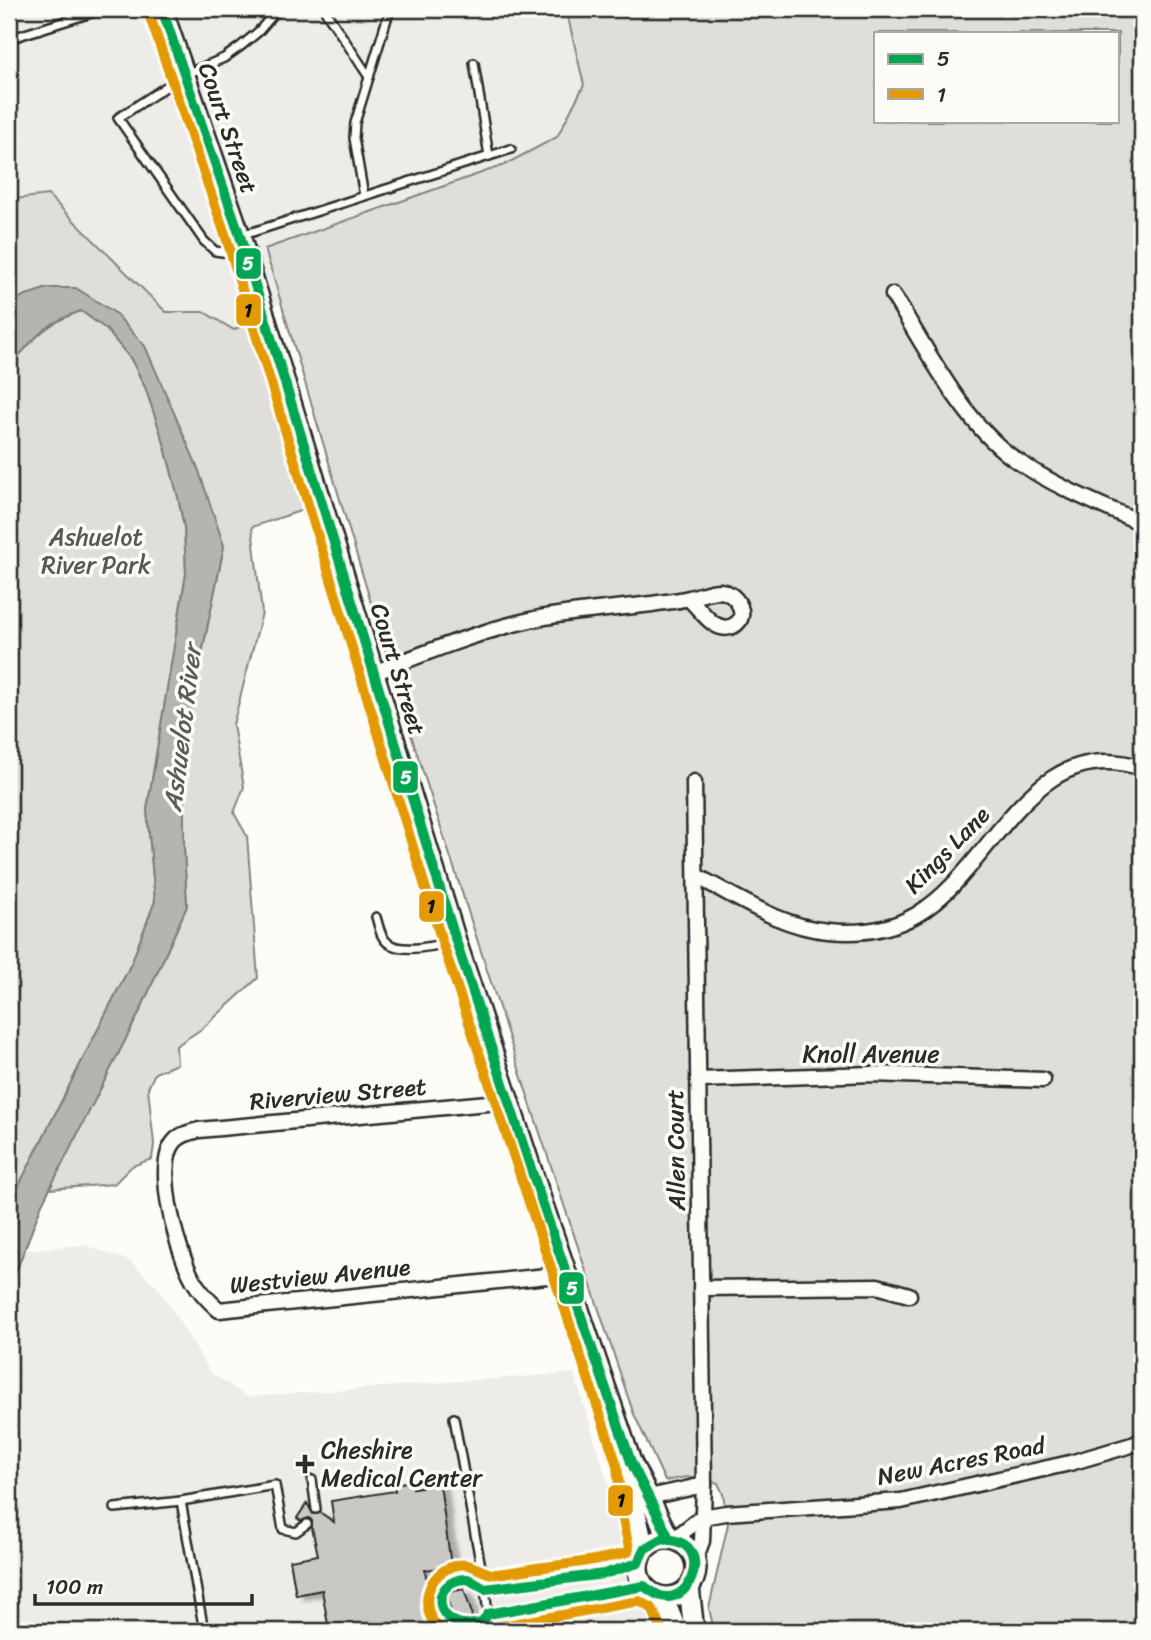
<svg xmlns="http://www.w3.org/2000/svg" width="1151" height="1640" font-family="Sriracha,sans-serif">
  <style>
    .built { fill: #edece8 }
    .green { fill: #dfdeda; stroke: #858482; stroke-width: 2; fill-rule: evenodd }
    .water { fill: #b5b4b1; stroke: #7e7d7b; stroke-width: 2 }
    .building { fill: #c9c8c4; stroke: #2b2b2b; stroke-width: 2; filter: url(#shadow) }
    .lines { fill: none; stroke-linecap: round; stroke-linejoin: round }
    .lane-casing { stroke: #2b2b2b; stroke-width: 12 }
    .street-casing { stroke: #2b2b2b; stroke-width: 19 }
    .secondary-casing { stroke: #2b2b2b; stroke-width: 24 }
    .lane { stroke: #fdfcf7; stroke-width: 7 }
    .street { stroke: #fdfcf7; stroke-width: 14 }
    .secondary { stroke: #fdfcf7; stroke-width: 19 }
    .bus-1-casing { stroke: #fdfcf7; stroke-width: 16 }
    .bus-2-casing { stroke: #fdfcf7; stroke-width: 16 }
    .bus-1 { stroke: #00a651; stroke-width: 10 }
    .bus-2 { stroke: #e39a04; stroke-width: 10 }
    .poi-dot { fill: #2b2b2b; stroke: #fdfcf7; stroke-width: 2.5 }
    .labels { text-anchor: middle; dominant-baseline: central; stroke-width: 7; stroke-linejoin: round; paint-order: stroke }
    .street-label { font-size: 24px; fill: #2b2b2b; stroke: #fdfcf7 }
    .park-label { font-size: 24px; fill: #585857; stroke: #fdfcf7 }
    .poi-label { font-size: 24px; fill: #2b2b2b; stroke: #fdfcf7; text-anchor: start }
    .water-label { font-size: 26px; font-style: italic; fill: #5b5b5a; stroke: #fdfcf7 }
    .line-badge { stroke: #fdfcf7; stroke-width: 2.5 }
    .badge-label { font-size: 19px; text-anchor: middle; font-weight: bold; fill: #fff }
    .pale-badge-label { font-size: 19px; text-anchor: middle; font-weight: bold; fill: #111 }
  </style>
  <defs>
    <filter id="shadow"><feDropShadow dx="8" dy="4.5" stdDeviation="2" flood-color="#0004"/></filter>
  </defs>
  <rect width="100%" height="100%" fill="#fdfcf7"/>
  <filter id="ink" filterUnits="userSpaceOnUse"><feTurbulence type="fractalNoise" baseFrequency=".0143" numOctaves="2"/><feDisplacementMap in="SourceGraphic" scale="14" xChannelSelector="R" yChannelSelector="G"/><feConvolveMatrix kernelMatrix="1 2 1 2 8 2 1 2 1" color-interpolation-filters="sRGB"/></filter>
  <g filter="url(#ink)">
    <g class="built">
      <polygon points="9,9 566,9 584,85 558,137 504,165 265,249 281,302 234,330 204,312 166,312 48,195 15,199 9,189"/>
      <polygon points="85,1245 130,1261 159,1289 211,1373 248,1397 574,1373 623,1532 622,1548 627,1580 639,1606 652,1620 655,1631 9,1631 9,1290 24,1250"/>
    </g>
    <g class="green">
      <path d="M566,9h576v1622h-428l-5,-23 19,-84 -5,-30 -5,-11 -32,-6 -21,4 -32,-69 -104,-312 -126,-390 -138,-461 239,-84 53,-28 27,-52zM876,33h242v88h-242z"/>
      <polygon points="9,189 15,199 48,195 166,312 204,312 234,330 254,318 309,508 252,527 262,613 233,725 244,787 234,813 247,836 258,978 203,1028 176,1046 177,1064 155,1073 148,1088 154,1144 152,1159 132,1166 114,1184 49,1189 140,1011 187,906 184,849 184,741 224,546 216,523 115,313 23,296 9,306"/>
      <path d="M81,311l25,18 25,30 14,28 19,56 14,54 6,30 2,47 -39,236 8,91 -24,63 -122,241v-838c25,-29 35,-43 72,-56z"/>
    </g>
    <path class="water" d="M48,288h28l39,25 30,33 53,122 26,78 -40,195v108l3,57 -47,105 -98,193 -33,86v-85l122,-241 24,-63 -8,-91 39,-236 -2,-47 -6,-30 -14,-54 -19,-56 -14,-28 -25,-30 -25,-18c-37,12 -47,28 -72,56v-61l14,-10z"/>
    <g class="building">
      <polygon points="412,1481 413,1488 440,1484 451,1566 425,1570 429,1595 436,1594 436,1611 442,1621 448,1626 434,1628 434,1631 329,1631 322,1590 296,1595 290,1560 318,1555 312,1528 312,1521 309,1518 301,1521 297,1518 307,1503 313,1514 321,1513 334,1522 331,1501 395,1491 394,1484"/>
      <polygon points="464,1589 471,1611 472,1619 467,1620 458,1618 452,1613 447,1599 450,1592"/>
    </g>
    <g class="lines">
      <defs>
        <g id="lane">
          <polyline points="324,9 369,77"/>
          <polyline points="12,38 104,9"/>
          <polyline points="474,63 489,156"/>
          <polyline points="364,196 354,138 355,123 390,9"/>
          <polyline points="240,236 511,149"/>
          <polyline points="244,255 215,251 204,241 118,118 184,75 224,58 241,46 258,32 278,9"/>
          <path d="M376,917c3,9 4,20 12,26 14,11 52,2 67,-2"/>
          <polyline points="454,1418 485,1589 490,1631"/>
          <polyline points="312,1480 316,1509"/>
          <polyline points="181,1501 204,1631"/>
          <polyline points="115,1508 181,1501 275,1485 283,1529 296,1532 307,1524"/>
          <path d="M638,1563l-34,11 -119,15c-7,-7 -14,-11 -24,-10 -35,3 -23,61 21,44l6,-9 156,-28"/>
        </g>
        <g id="street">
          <path d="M893,295c34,54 69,126 120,163 40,28 85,46 129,65"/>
          <path d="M374,673c51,-20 103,-41 156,-53 40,-9 81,-11 122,-16 12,-2 25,-3 37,-6 10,-2 20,-7 31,-7 18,1 32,29 10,36 -17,5 -30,-19 -41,-28"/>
          <polyline points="694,782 704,1485 702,1541 695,1560"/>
          <path d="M696,876c42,21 84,51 132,55 30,3 62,-1 88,-16 78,-45 113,-184 226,-147"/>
          <polyline points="698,1080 872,1074 1043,1080"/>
          <path d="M509,1101l-310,29c-8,2 -18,4 -24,11 -23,25 4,120 22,145 6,9 14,17 22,24l347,-36"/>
          <polyline points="701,1288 877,1286 909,1295"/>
          <polyline points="649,1497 704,1485"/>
          <polyline points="674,1539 702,1517 726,1513 901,1501 1070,1463 1135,1444 1142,1440"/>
        </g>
        <g id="secondary">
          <polyline points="162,9 240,236 456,941 542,1202 631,1462 669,1538"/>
          <polyline points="632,1474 636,1514 644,1549"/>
          <circle cx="667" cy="1568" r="29"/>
          <polyline points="689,1587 694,1631"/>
          <polyline points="663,1597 677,1631"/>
        </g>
      </defs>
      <use href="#lane" class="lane-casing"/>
      <use href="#street" class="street-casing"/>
      <use href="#secondary" class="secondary-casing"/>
      <use href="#lane" class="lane"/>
      <use href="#street" class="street"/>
      <use href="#secondary" class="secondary"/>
      <defs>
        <g id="bus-1">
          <polyline points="162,9 240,236 456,941 542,1202 631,1462 669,1538"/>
          <path d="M662,1539c5,1 12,1 17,3 31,11 10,66 -21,53 -4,-2 -10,-6 -14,-9l-156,28 -6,9c-51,11 -54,-45 -14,-44l17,10 119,-15 34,-11 6,-14z"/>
        </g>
        <g id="bus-2">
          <path d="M149,14l78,226 216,705 174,520 5,50 7,33 -1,4c-30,9 -60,12 -91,16 -14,2 -29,5 -43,6 -12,0 -21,-12 -36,-9 -32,6 -42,46 -16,66"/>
          <polyline points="493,1631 496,1627 639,1601 652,1608 662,1631"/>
        </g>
      </defs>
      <use href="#bus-1" class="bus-1-casing"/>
      <use href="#bus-2" class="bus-2-casing"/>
      <use href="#bus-1" class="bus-1"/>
      <use href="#bus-2" class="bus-2"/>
    </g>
  </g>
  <path class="poi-dot" d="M301.5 1453.5h7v7h7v7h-7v7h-7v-7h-7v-7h7z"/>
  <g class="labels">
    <g class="street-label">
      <text transform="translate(228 128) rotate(71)">Court Street</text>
      <text transform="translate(398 669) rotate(73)">Court Street</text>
      <text transform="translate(947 850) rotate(-46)">Kings Lane</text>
      <text x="871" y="1054">Knoll Avenue</text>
      <text transform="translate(338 1094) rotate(-5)">Riverview Street</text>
      <text transform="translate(676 1150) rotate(-91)">Allen Court</text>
      <text transform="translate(320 1276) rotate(-6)">Westview Avenue</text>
      <text transform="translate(961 1461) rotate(-11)">New Acres Road</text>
    </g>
    <g class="park-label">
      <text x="96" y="537">Ashuelot<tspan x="96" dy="28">River Park</tspan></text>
    </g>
    <g class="poi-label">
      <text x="321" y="1450">Cheshire<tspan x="321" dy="28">Medical Center</tspan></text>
    </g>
    <g class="water-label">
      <text transform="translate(182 728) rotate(-83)">Ashuelot River</text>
    </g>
  </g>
  <g class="line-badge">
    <rect x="235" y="247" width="27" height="33" rx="7" fill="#00a651"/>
    <rect x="235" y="293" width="27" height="34" rx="7" fill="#e39a04"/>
    <rect x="392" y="760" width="27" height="34" rx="7" fill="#00a651"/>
    <rect x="418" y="890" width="27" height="33" rx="7" fill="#e39a04"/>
    <rect x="558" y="1271" width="27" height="34" rx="7" fill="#00a651"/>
    <rect x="607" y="1484" width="27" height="33" rx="7" fill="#e39a04"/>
  </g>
  <g class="badge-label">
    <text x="248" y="270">5</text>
    <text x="406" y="784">5</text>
    <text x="572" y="1295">5</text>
  </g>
  <g class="pale-badge-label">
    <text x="248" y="317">1</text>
    <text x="431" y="913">1</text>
    <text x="621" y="1507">1</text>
  </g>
  <rect width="1151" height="1640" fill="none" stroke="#fdfcf7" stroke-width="35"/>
  <rect x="18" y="18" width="1116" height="1605" fill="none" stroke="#2b2b2b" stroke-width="2.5" filter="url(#ink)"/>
  <rect x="874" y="32" width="245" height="91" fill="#fdfcf7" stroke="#a9a8a5" stroke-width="2"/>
  <rect x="888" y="54" width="35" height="10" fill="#00a651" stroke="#a9a8a5" stroke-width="2"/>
  <text x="937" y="66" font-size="21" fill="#2b2b2b">5</text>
  <rect x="888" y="89" width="35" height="10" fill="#e39a04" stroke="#a9a8a5" stroke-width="2"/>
  <text x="937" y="102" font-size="21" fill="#2b2b2b">1</text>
  <path d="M35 1594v10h217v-10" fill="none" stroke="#2b2b2b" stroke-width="3.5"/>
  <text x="46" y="1594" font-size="21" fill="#2b2b2b" stroke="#fdfcf7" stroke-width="5" paint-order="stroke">100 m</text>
</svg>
